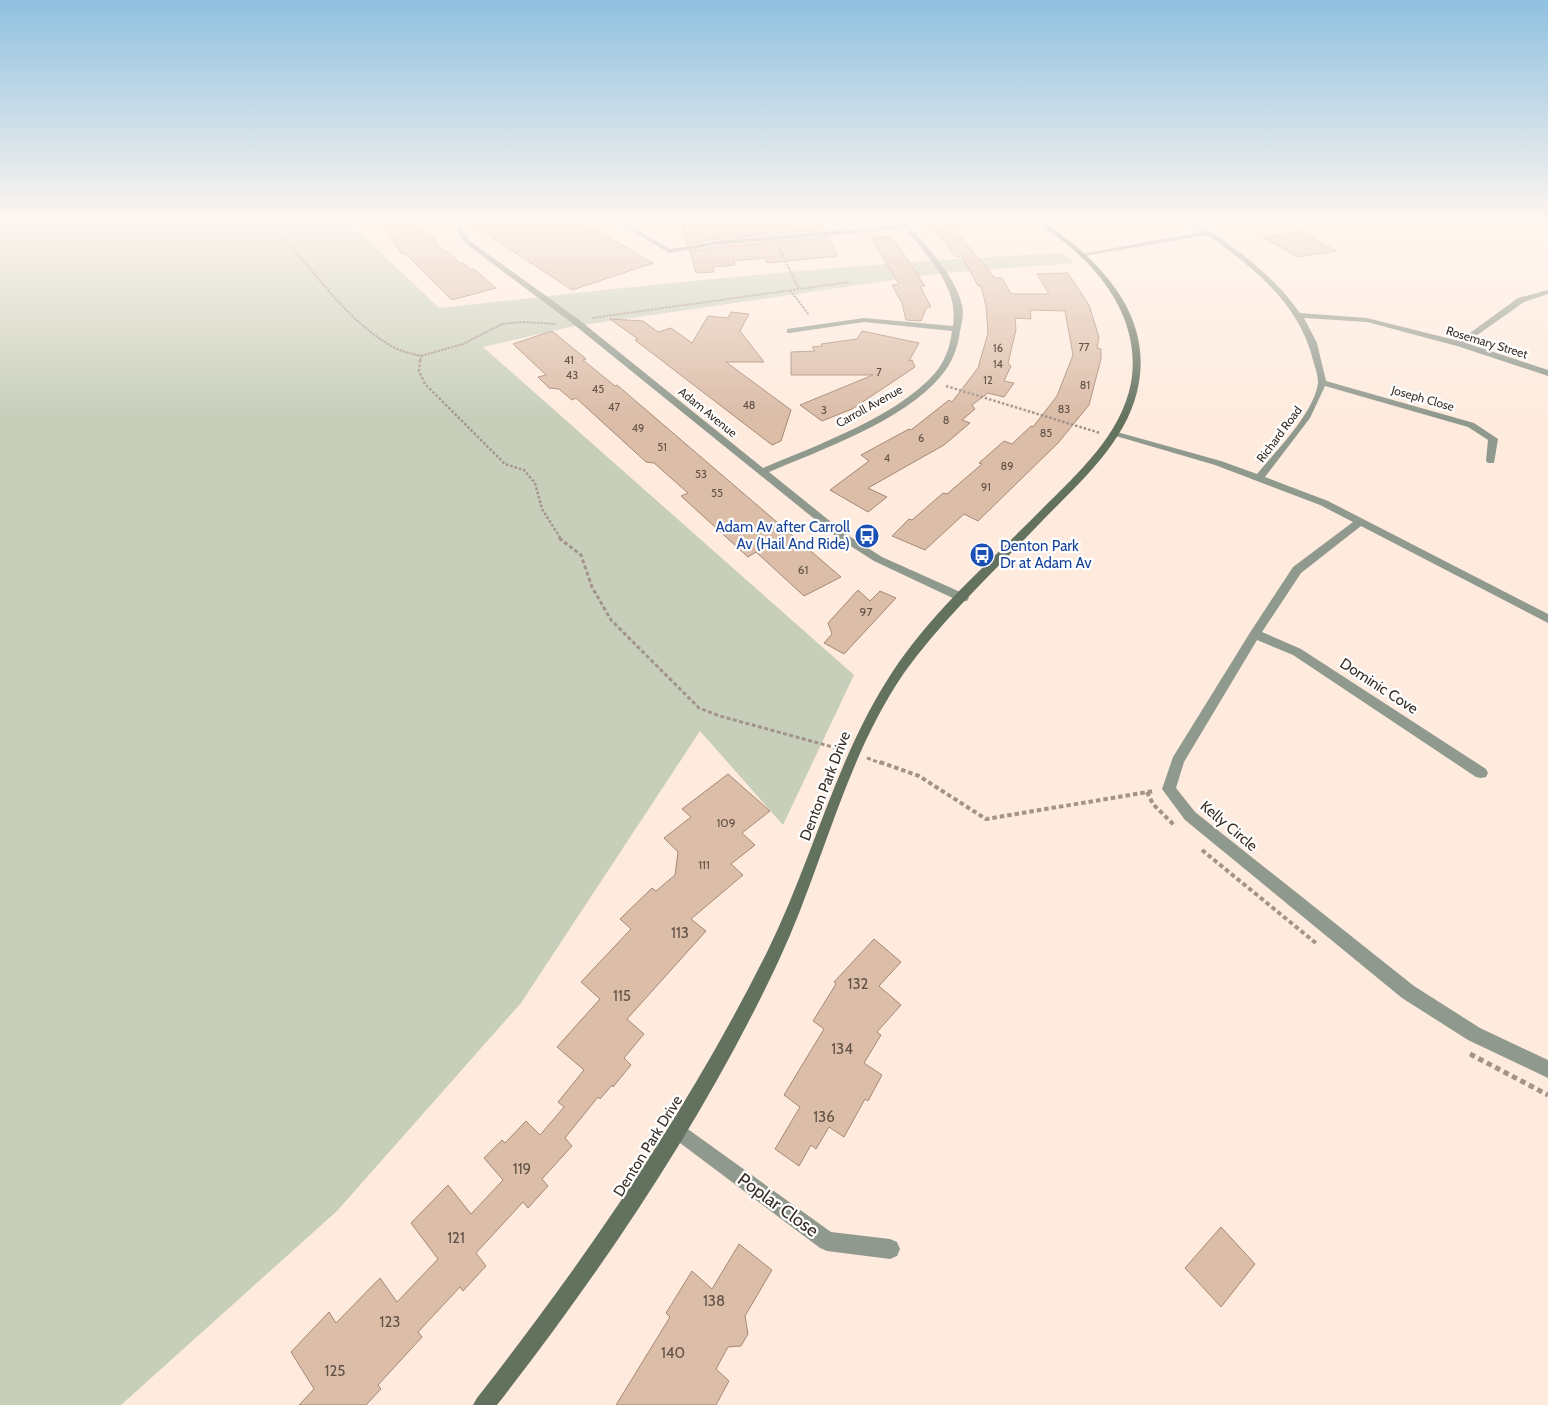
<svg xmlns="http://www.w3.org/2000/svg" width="1548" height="1405" font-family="Cabin,sans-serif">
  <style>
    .green { fill: #c7cfbb }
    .building { fill: #dbbda8; stroke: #a68975 }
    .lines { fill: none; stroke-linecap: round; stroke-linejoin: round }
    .path-far4 { stroke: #a39489; stroke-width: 2; stroke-dasharray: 2.5 1; stroke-linecap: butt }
    .path-far3 { stroke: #a39489; stroke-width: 2.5; stroke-dasharray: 2.5 2; stroke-linecap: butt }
    .path-far2 { stroke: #a39489; stroke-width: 3; stroke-dasharray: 4 2.5; stroke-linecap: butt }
    .path-far1 { stroke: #a39489; stroke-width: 4; stroke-dasharray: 4.5 3; stroke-linecap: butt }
    .path { stroke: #a39489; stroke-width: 5; stroke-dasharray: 5.5 4; stroke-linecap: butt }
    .minor { fill: #90998d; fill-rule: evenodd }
    .secondary { fill: #63715f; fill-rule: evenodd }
    .labels { text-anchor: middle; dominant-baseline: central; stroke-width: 4.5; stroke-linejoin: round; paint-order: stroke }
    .far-number-label { font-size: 11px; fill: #625246 }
    .far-street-label { font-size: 12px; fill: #392e25; stroke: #fff }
    .number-label { font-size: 12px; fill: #625246 }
    .transit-label { font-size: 15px; fill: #164399; stroke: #fff; text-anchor: end }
    .street-label { font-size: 15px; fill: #392e25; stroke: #fff }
    .near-number-label { font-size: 15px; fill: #625246 }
    .near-street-label { font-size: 18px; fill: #392e25; stroke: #fff }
  </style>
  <rect width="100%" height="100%" fill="#feebde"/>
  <path class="green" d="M0,221h348l91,87c207,-23 415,-45 624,-55l10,10 -139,11 -365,53 -86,20 371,328 -71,150 -83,-94 -179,272 -184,208 -216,194h-121z"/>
  <g class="building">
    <polygon points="467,221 576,221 578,227 585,225 593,228 653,263 572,290"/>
    <polygon points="681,221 818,221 823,230 717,239 687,244"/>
    <polygon points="931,221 947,221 995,278 1002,278 1011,294 1049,294 1037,274 1068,273 1089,305 1099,337 1097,348 1101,349 1101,359 1089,405 1058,443 978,521 964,514 925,550 892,536 909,519 912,520 943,493 947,494 982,464 979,463 1004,441 1012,444 1031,426 1033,427 1057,396 1073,355 1065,311 1030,310 1031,319 1015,318 1016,330 1008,363 1011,366 1004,381 1014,383 1004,397 988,393 972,405 975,409 962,420 970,423 944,445 868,488 887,497 868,512 830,490 869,461 861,455 909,429 911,430 949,400 952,402 978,368 988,333 986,306 981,286 978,286 962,256 956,257 930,223"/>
    <polygon points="417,224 434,239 443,252 447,251 461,264 462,262 471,270 474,269 496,288 452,300 405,253 402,254 384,225"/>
    <polygon points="1300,231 1336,251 1298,257 1262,237"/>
    <polygon points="828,237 837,256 767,263 765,258 733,261 735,265 713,267 714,272 696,273 690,251 717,247"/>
    <polygon points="889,237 895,241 925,286 920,286 931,307 927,307 921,321 906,320 902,303 892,285 899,284 871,238"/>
    <polygon points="731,312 749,314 740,331 764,362 726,362 791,410 781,441 772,445 635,340 638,339 610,319 643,321 658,332 671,328 692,343 708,316 728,318"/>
    <polygon points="552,331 586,359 583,360 615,386 617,385 841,577 804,596 756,552 748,557 681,496 688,493 654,463 646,462 576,398 572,400 559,389 549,388 538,377 546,375 513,344"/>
    <polygon points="862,331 919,343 909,361 912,360 915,367 852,409 822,421 800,405 873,375 791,375 791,352 815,351 812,347 823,346 821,344 857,339"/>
    <polygon points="858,590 870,601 880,591 896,598 844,654 824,643 832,634 828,623"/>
    <polygon points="728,774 770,811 742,833 755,845 731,864 743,875 691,919 706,931 627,1019 644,1034 624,1058 631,1065 613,1087 612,1085 600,1099 598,1097 565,1138 572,1146 542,1179 548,1186 528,1208 523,1202 476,1253 486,1266 463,1291 460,1287 418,1332 422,1337 378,1385 381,1389 366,1405 299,1405 314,1389 291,1352 329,1312 336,1323 380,1278 397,1302 438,1259 411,1223 448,1185 471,1214 503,1180 484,1158 502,1140 505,1143 526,1121 540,1135 564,1107 558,1102 584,1070 557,1047 600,999 581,982 631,929 620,919 652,888 656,891 675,875 678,852 664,838 691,817 682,809"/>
    <polygon points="874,939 901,962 879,986 901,1005 877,1032 881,1035 864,1063 882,1075 868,1101 865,1099 844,1137 829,1127 816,1149 811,1145 799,1166 775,1149 800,1107 784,1095 824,1029 813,1021 836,984 834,982"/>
    <polygon points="1221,1227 1255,1264 1221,1307 1185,1268"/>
    <polygon points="739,1244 772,1270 745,1316 748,1334 741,1346 728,1347 716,1369 729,1381 716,1405 616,1405 670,1317 666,1313 692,1271 712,1289"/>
  </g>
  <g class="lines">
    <g class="path-far4">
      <path d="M268,221c41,41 75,99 127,127 8,4 18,6 26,8l-1,6"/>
      <polyline points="779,248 799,289"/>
      <polyline points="790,290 809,315"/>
      <polyline points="592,318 849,282"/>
      <polyline points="421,356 463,344 502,324 522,322 556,324"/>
    </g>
    <g class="path-far3">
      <polyline points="420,360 419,371 425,384 505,464 524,470 535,483 542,509 561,539"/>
      <polyline points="946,386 1100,433"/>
    </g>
    <g class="path-far2">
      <polyline points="559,538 581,555 592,587 611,620 699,708 720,716 840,749"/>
      <polyline points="867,758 883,764"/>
    </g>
    <g class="path-far1">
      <polyline points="880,762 919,776 986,819 1154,791"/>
      <polyline points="1147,792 1153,804 1175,826"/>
      <polyline points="1202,850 1317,944"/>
    </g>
    <polyline class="path" points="1470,1054 1548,1095"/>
    <g class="minor">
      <path d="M456,221h6l2,11 6,9 108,78 185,149c52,-22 135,-52 172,-95 10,-12 15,-26 17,-42l-88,-9 -74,11h-3v-4l77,-11 89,8c6,-40 -26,-70 -49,-99l-24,4 -163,14 -48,8 -54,-32h7l48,28 47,-8 124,-11 -6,-9h6l6,9 82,-9 -1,1 -18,4c18,23 45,49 52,79 2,8 0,18 -2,26 -2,17 -8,32 -19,45 -36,44 -120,74 -172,96l77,62 36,23 85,38 2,3 -2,3h-8l-85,-40 -36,-23 -266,-215 -107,-80 -7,-11z"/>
      <path d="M1187,221h7c40,25 78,53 106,92l67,5 92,23 59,-43 30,-8v4l-24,8 -58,41 82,27v6l-91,-30 -90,-24 -63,-4 13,25 9,38 148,42 24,16 -4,24h-6l-2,-2 2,-21 -20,-13 -143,-41 -15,32 -45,59 63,24 220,113v9l-187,-97 -60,47 -39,59 39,17 185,120 2,4 -2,4 -5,1 -5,-1 -183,-122 -36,-15 -73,122 -8,26 19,24 219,174 66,42 68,32v18l-80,-38 -66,-42 -217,-178 -23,-31 11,-32 78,-126 42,-64 60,-45 -33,-17 -105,-40 -106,-31 5,-3 3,1 104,29 36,13c19,-23 57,-61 61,-91 0,-8 -3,-16 -5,-23 -14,-57 -60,-93 -106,-125l-123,21 -3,-2 121,-22z"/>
      <polygon points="678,1122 831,1232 890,1239 897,1242 900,1249 897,1256 890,1259 827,1251 820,1248 672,1137 669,1131 672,1125"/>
    </g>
    <path class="secondary" d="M1036,221h7c53,37 108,89 96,161 -9,57 -58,99 -96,138 -47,50 -99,97 -139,153 -59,86 -81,193 -125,287 -75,160 -174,306 -282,445h-24l4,-7c110,-141 211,-287 291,-448 45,-91 68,-193 125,-279 40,-61 98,-110 149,-162 36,-36 79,-74 89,-126 9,-52 -18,-98 -56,-132 -12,-11 -27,-19 -39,-30z"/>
  </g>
  <linearGradient id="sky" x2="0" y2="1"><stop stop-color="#8fc1e0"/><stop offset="0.53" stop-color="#fff6f0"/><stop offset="1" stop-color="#fff6f0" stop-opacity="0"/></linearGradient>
  <rect width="1548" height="417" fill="url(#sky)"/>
  <defs>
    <symbol id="bus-disc" viewBox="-11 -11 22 22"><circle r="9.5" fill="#1a4fb4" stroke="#fff"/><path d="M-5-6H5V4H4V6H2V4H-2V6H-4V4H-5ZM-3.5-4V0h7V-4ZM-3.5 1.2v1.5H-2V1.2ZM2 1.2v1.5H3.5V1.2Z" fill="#fff"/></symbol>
  </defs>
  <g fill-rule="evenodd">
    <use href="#bus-disc" x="853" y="522" width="28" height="28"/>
    <use href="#bus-disc" x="968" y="541" width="28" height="28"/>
  </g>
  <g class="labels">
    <g class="far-number-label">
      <text x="1084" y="347">77</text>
      <text x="998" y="348">16</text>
      <text x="569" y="360">41</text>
      <text x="998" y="364">14</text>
      <text x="879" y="372">7</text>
      <text x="572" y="375">43</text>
      <text x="988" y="380">12</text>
      <text x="1085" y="385">81</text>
      <text x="598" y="389">45</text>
      <text x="749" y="405">48</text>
      <text x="614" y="407">47</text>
      <text x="1064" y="409">83</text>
      <text x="824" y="410">3</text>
      <text x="946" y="420">8</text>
      <text x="638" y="428">49</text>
      <text x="1046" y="433">85</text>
      <text x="921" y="438">6</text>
      <text x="662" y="447">51</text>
      <text x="887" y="458">4</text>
      <text x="1007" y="466">89</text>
      <text x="701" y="474">53</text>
      <text x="986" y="487">91</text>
      <text x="717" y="493">55</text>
    </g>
    <g class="far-street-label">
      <text transform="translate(1487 342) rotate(17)">Rosemary Street</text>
      <text transform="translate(1423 398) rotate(16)">Joseph Close</text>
      <text transform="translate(869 406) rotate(-29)">Carroll Avenue</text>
      <text transform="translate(708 412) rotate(39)">Adam Avenue</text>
      <text transform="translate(1279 434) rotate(-53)">Richard Road</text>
    </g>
    <g class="number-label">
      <text x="803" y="569">61</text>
      <text x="866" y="611">97</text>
      <text x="726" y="822">109</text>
      <text x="704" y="864">111</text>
    </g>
    <g class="transit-label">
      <text x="850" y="527">Adam Av after Carroll<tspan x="850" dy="17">Av (Hail And Ride)</tspan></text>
      <text x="1000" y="546" text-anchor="start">Denton Park<tspan x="1000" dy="17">Dr at Adam Av</tspan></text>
    </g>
    <g class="street-label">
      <text transform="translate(1379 686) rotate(33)">Dominic Cove</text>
      <text transform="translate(825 786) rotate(-69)">Denton Park Drive</text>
      <text transform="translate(1229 826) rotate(40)">Kelly Circle</text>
      <text transform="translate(648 1146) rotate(-58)">Denton Park Drive</text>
    </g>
    <g class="near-number-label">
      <text x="680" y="933">113</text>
      <text x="858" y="984">132</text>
      <text x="622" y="996">115</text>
      <text x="842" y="1049">134</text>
      <text x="824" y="1117">136</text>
      <text x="522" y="1169">119</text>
      <text x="456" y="1238">121</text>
      <text x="714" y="1301">138</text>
      <text x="390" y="1322">123</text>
      <text x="673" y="1353">140</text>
      <text x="335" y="1371">125</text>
    </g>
    <g class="near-street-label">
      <text transform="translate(778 1205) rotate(36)">Poplar Close</text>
    </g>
  </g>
</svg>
